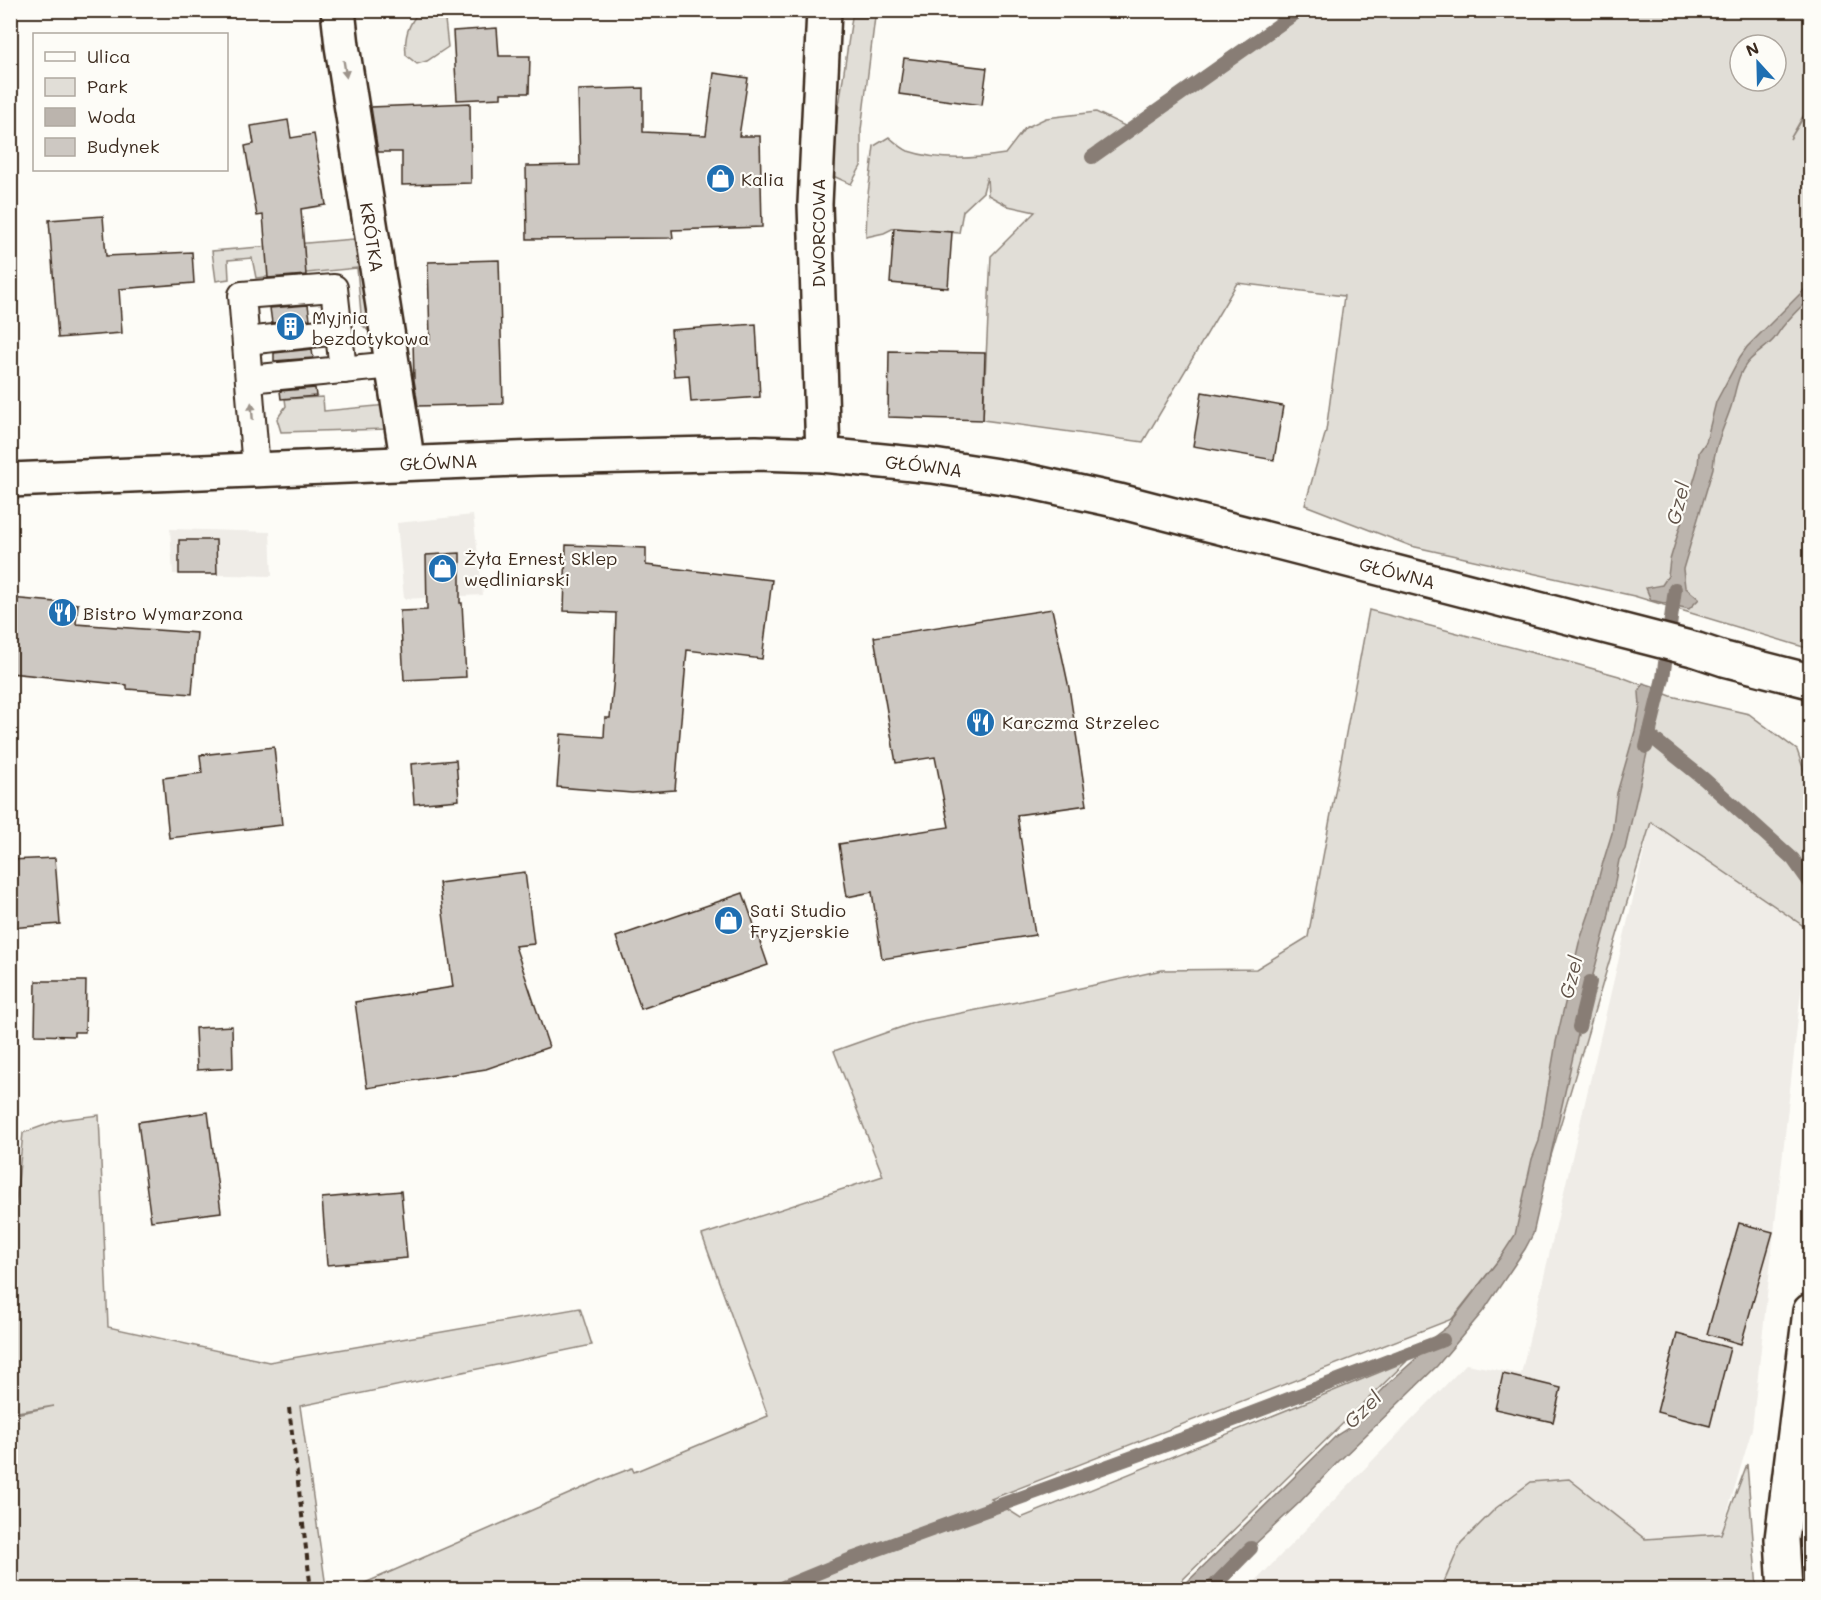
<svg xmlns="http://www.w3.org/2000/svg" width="1821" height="1600" font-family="Mali,sans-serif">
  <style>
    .built { fill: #efece7 }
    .green { fill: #e1ded7; stroke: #8e847a; stroke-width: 1.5; fill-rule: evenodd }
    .water { fill: #bbb4ad; stroke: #887d74; stroke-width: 1.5 }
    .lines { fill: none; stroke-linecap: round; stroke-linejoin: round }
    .stream { stroke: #887d74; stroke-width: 14 }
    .building { fill: #cdc8c2; stroke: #3b2a1e; stroke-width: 1.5 }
    .lane-casing { stroke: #3b2a1e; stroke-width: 30 }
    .street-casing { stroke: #3b2a1e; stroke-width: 38 }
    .secondary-casing { stroke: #3b2a1e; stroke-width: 38 }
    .path { stroke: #3b2a1e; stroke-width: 4; stroke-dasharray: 6 4.5; stroke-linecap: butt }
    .lane { stroke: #fdfcf7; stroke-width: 26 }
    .street { stroke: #fdfcf7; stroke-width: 33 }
    .secondary { stroke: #fdfcf7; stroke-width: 33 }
    .oneway { fill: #9c938a }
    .labels { text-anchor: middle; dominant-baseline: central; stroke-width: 4.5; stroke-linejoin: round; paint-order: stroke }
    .poi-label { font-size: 18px; fill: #3b2a1e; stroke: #fdfcf7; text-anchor: start }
    .street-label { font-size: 18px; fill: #3b2a1e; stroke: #fdfcf7 }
    .water-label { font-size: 20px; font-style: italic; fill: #615349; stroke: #fdfcf7 }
  </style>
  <rect width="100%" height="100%" fill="#fdfcf7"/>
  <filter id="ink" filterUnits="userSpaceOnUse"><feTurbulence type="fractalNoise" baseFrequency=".0167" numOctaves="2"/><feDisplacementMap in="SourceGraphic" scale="12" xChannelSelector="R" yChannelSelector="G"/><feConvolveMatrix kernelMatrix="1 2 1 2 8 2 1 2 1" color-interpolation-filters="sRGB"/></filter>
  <g filter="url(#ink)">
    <g class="built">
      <polygon points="473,515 483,595 404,599 397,523"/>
      <polygon points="170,529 270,532 272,576 173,574"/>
      <polygon points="1651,822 1808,929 1752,1429 1721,1534 1557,1545 1489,1589 1247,1590 1466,1364 1521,1374"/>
    </g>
    <g class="green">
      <path d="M420,10l24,1 4,36 -21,14 -10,3 -11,-9c-2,-19 2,-30 14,-45z"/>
      <path d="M1296,11h514v93l-20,35 20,-32v542l-176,-53 -223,-50 -106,-41 21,-74 18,-135 -107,-13 -94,159 -160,-22 8,-164 44,-44 -27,-6 -20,-11 -1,-18 -4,15 -20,19 -4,22 -65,-5 -10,5 -18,4 1,-35 7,-56 15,-9c6,5 12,11 19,14 30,10 66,8 97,3l20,-26 21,-10 50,-6 35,17 149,-104zM1740,45h36v36h-36z"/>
      <polygon points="852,17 875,17 861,130 861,166 851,184 833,176 836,126"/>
      <polygon points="354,239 359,240 376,338 362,325 357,268 256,278 252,258 228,260 229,279 216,281 212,251"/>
      <polygon points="323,397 324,411 387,405 387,429 281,432 277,419 286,406 285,399"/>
      <polygon points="1369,610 1576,664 1619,676 1671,696 1749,714 1797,750 1810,788 1810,915 1808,929 1651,822 1533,1216 1452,1319 991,1499 1021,1518 1407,1361 1173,1589 349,1590 601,1480 632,1468 634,1472 768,1416 702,1235 883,1176 834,1051 916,1022 1022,1001 1162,970 1256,969 1308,937"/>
      <polygon points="99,1115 108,1327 269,1362 580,1308 592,1345 300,1406 325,1580 330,1589 11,1589 11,1415 54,1406 11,1413 11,1250 23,1133 59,1120"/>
      <polygon points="1747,1464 1757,1589 1441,1589 1461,1543 1496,1508 1531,1482 1569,1479 1645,1539 1721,1534"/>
    </g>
    <g class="water">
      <path d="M1810,284v14c-8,8 -18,17 -25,26 -4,4 -7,10 -11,15 -7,8 -17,14 -24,21 -13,13 -14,31 -19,47 -7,21 -17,39 -18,61l-30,101 2,18 14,12 -10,10 -38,-9 -5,-12 16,-3 6,-9 2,-16 28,-93 1,-15 7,-10 10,-40 24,-45 7,-10z"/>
      <polygon points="1643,683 1653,686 1656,696 1647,753 1625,849 1619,860 1608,919 1583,1012 1533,1234 1525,1249 1484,1310 1437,1366 1337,1463 1299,1503 1207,1589 1180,1589 1337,1435 1350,1427 1362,1411 1390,1382 1420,1355 1431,1339 1447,1327 1500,1258 1515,1235 1532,1159 1539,1141 1556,1042 1579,943 1590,911 1601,869 1612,833 1617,793 1635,731 1640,706 1639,692"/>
    </g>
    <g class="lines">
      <g class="stream">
        <polyline points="1092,157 1300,10"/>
        <polyline points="1649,735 1704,779 1793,859 1810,883"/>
        <polyline points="1646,747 1663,678 1675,589"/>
        <polyline points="1579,1027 1590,982"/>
        <polyline points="776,1590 854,1558 1210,1429 1443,1340"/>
        <polyline points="1210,1590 1251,1548"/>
      </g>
    </g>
    <g class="building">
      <polygon points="497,28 499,56 530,56 529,93 501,93 501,98 457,100 453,31"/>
      <polygon points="904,58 987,68 982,105 899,94"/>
      <polygon points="714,73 748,78 739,136 760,136 762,227 672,230 673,238 527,239 526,166 580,165 578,90 643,88 643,132 706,135"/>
      <polygon points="470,103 471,183 402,185 402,152 378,152 371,107"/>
      <polygon points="288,120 291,138 314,134 326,205 301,209 306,275 268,278 263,215 257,216 245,146 254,144 251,126"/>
      <polygon points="103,216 106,256 192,252 194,283 119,289 122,333 58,338 49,220"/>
      <polygon points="894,228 952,232 948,288 890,283"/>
      <polygon points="499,260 503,404 418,406 414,380 413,340 430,340 428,262"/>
      <polygon points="308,305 310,319 272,323 270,308"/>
      <polygon points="756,324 760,397 691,402 689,375 674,376 671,330"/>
      <polygon points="312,349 313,358 274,361 274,353"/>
      <polygon points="889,351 985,353 983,420 888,417"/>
      <polygon points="315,388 316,396 281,399 280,391"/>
      <polygon points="1202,392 1283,406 1274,460 1193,446"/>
      <polygon points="179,540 216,540 217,574 179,574"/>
      <polygon points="566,545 646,548 646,565 772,580 762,659 687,650 675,790 632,793 557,787 561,734 604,737 605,718 610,718 614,676 616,613 564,611"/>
      <polygon points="460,553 460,603 462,603 466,677 404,680 400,611 427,610 426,555"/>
      <polygon points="10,598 78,604 76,624 197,633 192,694 127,689 127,685 10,673"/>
      <polygon points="1052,609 1069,688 1087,805 1017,815 1035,935 882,959 872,892 847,897 839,844 949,827 935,757 896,763 874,637"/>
      <polygon points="274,747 282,825 169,838 163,778 202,773 200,755"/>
      <polygon points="456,760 459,800 414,804 411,764"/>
      <polygon points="55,858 60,924 10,928 10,860"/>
      <polygon points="525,872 534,944 515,946 549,1047 486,1069 367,1088 355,1002 453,987 439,883"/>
      <polygon points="743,893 768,965 641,1009 616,937"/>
      <polygon points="36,981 86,981 85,1032 74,1032 74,1036 35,1035"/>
      <polygon points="232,1026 233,1068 197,1070 195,1028"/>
      <polygon points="208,1112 221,1212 151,1221 138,1122"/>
      <polygon points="401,1191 407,1258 327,1265 322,1198"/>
      <polygon points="1739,1223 1773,1232 1741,1344 1707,1334"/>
      <polygon points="1677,1334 1730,1348 1710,1426 1657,1412"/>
      <polygon points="1503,1374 1561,1388 1553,1422 1495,1409"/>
    </g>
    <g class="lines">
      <defs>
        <g id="lane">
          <polyline points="246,341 339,331"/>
          <polyline points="249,379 393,365"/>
          <polyline points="256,469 242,295 334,288 343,370"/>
        </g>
        <g id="street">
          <path id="s1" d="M338,10l4,36 63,399 1,18"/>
          <polyline points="823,455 815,204 824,10"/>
        </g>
        <g id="secondary">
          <path id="s2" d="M10,480l529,-22 217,-5 67,2 110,11 90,14 96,21 578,149 27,9 86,22"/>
          <polyline points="1785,1590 1782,1539 1810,1311"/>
        </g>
      </defs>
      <use href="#lane" class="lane-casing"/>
      <use href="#street" class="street-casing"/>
      <use href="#secondary" class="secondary-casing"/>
      <polyline class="path" points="289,1408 311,1590"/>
      <use href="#lane" class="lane"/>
      <use href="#street" class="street"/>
      <use href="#secondary" class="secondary"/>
    </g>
    <defs><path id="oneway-solid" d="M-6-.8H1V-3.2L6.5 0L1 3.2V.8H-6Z" transform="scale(1.5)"/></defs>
    <g class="oneway">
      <use href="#oneway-solid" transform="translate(345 69) rotate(81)"/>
      <use href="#oneway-solid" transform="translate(252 411) rotate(-95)"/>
    </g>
  </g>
  <defs>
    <symbol id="shop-disc" viewBox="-11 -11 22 22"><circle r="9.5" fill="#1f6fb2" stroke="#fdfcf7"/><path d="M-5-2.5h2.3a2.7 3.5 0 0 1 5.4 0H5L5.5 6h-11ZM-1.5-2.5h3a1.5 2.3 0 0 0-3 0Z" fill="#fff"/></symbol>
    <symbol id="building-disc" viewBox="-11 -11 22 22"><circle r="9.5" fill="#1f6fb2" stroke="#fdfcf7"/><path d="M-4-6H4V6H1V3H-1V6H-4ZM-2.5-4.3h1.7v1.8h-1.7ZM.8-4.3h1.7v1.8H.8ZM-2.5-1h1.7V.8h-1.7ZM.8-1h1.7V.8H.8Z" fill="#fff"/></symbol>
    <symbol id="restaurant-disc" viewBox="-11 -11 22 22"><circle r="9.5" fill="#1f6fb2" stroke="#fdfcf7"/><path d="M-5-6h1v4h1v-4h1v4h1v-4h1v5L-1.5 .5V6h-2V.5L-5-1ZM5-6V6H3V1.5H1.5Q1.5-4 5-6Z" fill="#fff"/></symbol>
  </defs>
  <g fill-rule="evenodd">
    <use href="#shop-disc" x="704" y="162" width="33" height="33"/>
    <use href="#building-disc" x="274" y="310" width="33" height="33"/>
    <use href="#shop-disc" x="426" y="552" width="33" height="33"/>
    <use href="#restaurant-disc" x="46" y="596" width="33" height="33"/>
    <use href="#restaurant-disc" x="964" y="706" width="33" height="33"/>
    <use href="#shop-disc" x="712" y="904" width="33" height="33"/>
  </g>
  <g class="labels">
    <g class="poi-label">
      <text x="741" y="179">Kalia</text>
      <text x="312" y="317">Myjnia<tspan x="312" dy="21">bezdotykowa</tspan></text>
      <text x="464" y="558">Żyła Ernest Sklep<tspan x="464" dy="21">wędliniarski</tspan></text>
      <text x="83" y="613">Bistro Wymarzona</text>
      <text x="1002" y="722">Karczma Strzelec</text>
      <text x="750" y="910">Sati Studio<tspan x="750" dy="21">Fryzjerskie</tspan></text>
    </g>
    <g class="street-label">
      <text transform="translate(818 233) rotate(-90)">DWORCOWA</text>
      <text stroke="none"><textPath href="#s1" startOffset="230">KRÓTKA</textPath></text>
      <text stroke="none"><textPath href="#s2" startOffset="429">GŁÓWNA</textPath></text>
      <text stroke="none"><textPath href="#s2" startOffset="915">GŁÓWNA</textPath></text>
      <text stroke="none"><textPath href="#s2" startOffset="1401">GŁÓWNA</textPath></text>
    </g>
    <g class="water-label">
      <text transform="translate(1677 503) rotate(-76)">Gzel</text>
      <text transform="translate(1570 977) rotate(-76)">Gzel</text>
      <text transform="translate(1362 1409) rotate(-45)">Gzel</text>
    </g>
  </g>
  <rect width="1821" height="1600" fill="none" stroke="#fdfcf7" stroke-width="36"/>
  <rect x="18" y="18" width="1785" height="1564" fill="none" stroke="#3b2a1e" stroke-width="2" filter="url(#ink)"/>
  <rect x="33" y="33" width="195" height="138" fill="#fdfcf7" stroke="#afa8a0" stroke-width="1.5"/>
  <rect x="45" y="52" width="30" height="9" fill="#fdfcf7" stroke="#afa8a0" stroke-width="1.5"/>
  <text x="87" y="63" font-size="18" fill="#3b2a1e">Ulica</text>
  <rect x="45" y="78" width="30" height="18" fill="#e1ded7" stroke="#afa8a0" stroke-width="1.5"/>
  <text x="87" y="93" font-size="18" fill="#3b2a1e">Park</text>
  <rect x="45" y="108" width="30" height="18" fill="#bbb4ad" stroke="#afa8a0" stroke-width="1.5"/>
  <text x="87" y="123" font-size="18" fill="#3b2a1e">Woda</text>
  <rect x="45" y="138" width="30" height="18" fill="#cdc8c2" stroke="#afa8a0" stroke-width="1.5"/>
  <text x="87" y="153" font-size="18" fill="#3b2a1e">Budynek</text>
  <g transform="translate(1758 63) rotate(338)"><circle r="28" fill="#fdfcf7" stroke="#afa8a0" stroke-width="1.5"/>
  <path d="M0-4.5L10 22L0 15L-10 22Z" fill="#1f6fb2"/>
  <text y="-9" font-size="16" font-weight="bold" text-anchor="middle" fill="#3b2a1e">N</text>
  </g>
</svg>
